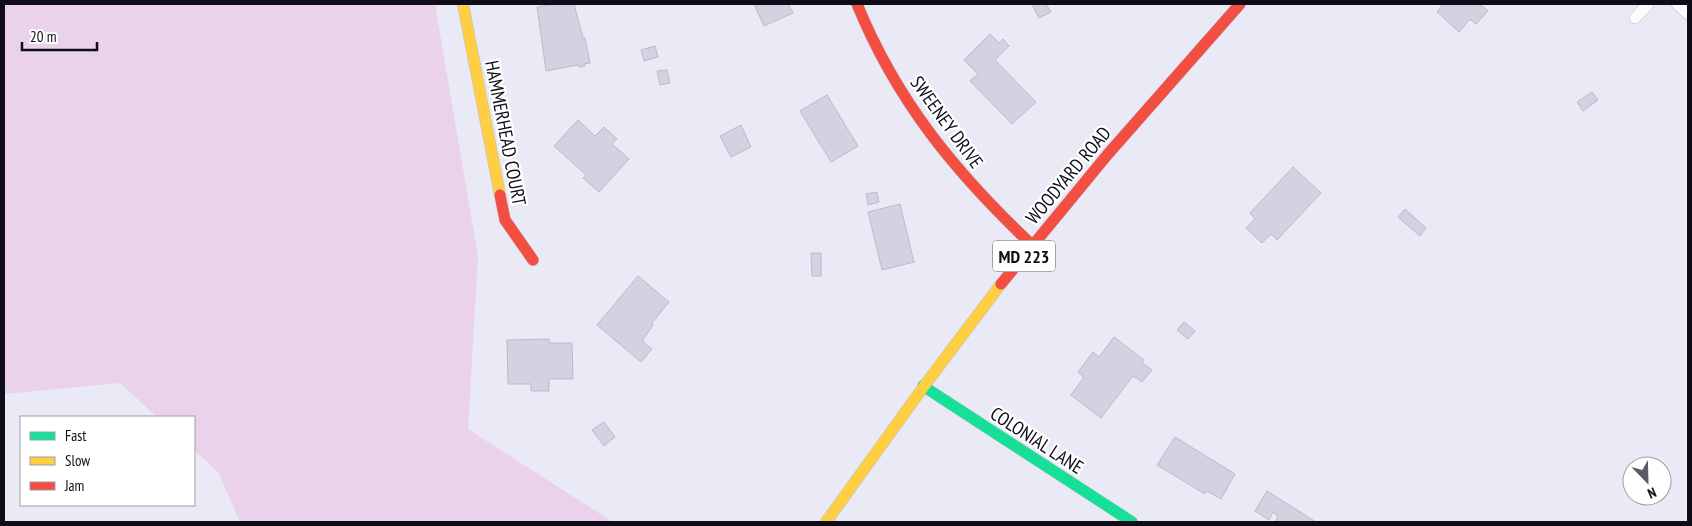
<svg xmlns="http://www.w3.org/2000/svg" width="1692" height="526" font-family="'PT Sans Narrow',sans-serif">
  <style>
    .green { fill: #ebd2eb }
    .building { fill: #d6d1e1; stroke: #bdbac5 }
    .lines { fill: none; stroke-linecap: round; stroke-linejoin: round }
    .lane-casing { stroke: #c1c1cd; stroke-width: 12 }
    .fast-casing { stroke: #c1c1cd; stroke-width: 12 }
    .slow-casing { stroke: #c1c1cd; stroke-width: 12 }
    .jam-casing { stroke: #c1c1cd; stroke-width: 12 }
    .lane { stroke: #fcfcfe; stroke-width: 11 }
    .fast { stroke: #16e098; stroke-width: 11 }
    .slow { stroke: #ffcf43; stroke-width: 11 }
    .jam { stroke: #f24e42; stroke-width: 11 }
    .labels { text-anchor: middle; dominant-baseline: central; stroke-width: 4.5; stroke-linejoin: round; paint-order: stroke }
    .shield { fill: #fff; stroke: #56565d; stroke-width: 1 }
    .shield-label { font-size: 18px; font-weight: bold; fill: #0e0d18 }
    .street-label { font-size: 19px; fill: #0e0d18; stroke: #fff }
  </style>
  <rect width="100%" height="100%" fill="#eaeaf6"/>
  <polygon class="green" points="4,4 435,4 478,257 468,429 613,522 240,522 218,472 194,450 194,417 157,417 120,383 4,394"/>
  <g class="building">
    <polygon points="555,4 574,4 583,38 585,38 590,63 584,64 585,66 579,67 578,65 546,71 537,7"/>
    <polygon points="754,4 788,4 793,13 764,26"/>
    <polygon points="1032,4 1046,4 1051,12 1039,18"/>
    <polygon points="1443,4 1480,4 1488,11 1476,24 1470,19 1459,32 1437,12"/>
    <polygon points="990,34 999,43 1003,39 1009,46 995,60 1036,102 1012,124 970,81 978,74 964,60"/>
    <polygon points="655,46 658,57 644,61 641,50"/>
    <polygon points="667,70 670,83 660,85 657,71"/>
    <polygon points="1592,92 1598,100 1583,111 1577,102"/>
    <polygon points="827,95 858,146 831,162 800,111"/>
    <polygon points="578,120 595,136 604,127 617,139 612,144 629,159 599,192 583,178 586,175 554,146"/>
    <polygon points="741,125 751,147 731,157 720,136"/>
    <polygon points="1293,167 1321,193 1277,240 1271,234 1262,243 1246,228 1255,219 1250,213"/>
    <polygon points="877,192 879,202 868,205 866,194"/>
    <polygon points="900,204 914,262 882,270 868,212"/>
    <polygon points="1405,209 1426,228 1420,236 1398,217"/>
    <polygon points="811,253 821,253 821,276 812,276"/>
    <polygon points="638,276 669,302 652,323 653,325 642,341 652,349 641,362 597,325"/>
    <polygon points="1184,322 1195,331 1188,339 1177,330"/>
    <polygon points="1114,337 1144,360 1142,363 1152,370 1142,382 1133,376 1101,418 1071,395 1084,377 1078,372 1093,352 1099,357"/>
    <polygon points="549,339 549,343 572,343 573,379 549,379 549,391 531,391 531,384 508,384 507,340"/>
    <polygon points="604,422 615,437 604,446 592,430"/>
    <polygon points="1175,437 1235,474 1221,499 1207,491 1205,494 1157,465"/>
    <polygon points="1267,491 1316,522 1275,522 1278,516 1273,512 1269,520 1255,511"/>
  </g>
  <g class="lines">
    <defs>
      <g id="lane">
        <polyline points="1677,4 1688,14"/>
        <polyline points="1635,18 1648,4"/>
      </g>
      <polyline id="fast" points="923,386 1132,522"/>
      <g id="slow">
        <polyline points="463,4 500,195"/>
        <polyline points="826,522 927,382 1001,284"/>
      </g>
      <g id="jam">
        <path d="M857,4c40,98 99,169 175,241"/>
        <polyline points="500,195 505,220 533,260"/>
        <polyline points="1001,284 1108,154 1240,4"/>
      </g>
    </defs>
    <use href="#lane" class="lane-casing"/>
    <use href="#fast" class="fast-casing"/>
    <use href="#slow" class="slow-casing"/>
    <use href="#jam" class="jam-casing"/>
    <use href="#lane" class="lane"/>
    <use href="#fast" class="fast"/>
    <use href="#slow" class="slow"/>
    <use href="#jam" class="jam"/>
  </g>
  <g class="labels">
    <rect class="shield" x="993" y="240.5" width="62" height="31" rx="4"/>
    <g class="shield-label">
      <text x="1024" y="256">MD 223</text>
    </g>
    <g class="street-label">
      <text transform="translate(947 122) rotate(54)">SWEENEY DRIVE</text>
      <text transform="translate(506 133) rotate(79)">HAMMERHEAD COURT</text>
      <text transform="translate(1068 175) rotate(-50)">WOODYARD ROAD</text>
      <text transform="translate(1037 440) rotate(33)">COLONIAL LANE</text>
    </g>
  </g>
  <rect width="1692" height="526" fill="none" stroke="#0e0d18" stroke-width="10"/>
  <rect x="20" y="416" width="175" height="90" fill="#ffffff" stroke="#9f9ea3"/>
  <rect x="30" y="432" width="25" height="8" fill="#16e098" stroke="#9f9ea3"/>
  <text x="65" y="441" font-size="15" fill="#0e0d18">Fast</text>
  <rect x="30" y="457" width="25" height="8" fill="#ffcf43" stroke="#9f9ea3"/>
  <text x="65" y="466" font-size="15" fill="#0e0d18">Slow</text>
  <rect x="30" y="482" width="25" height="8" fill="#f24e42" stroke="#9f9ea3"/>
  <text x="65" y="491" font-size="15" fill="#0e0d18">Jam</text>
  <g transform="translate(1647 481) rotate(157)"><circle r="24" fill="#ffffff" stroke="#9f9ea3"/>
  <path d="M0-4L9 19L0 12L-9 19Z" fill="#5b5a66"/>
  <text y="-8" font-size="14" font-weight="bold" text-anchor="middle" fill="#0e0d18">N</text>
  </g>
  <path d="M22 42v8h75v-8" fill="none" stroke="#0e0d18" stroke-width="2.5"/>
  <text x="30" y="42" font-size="15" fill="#0e0d18" stroke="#ffffff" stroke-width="4" paint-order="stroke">20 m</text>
</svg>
